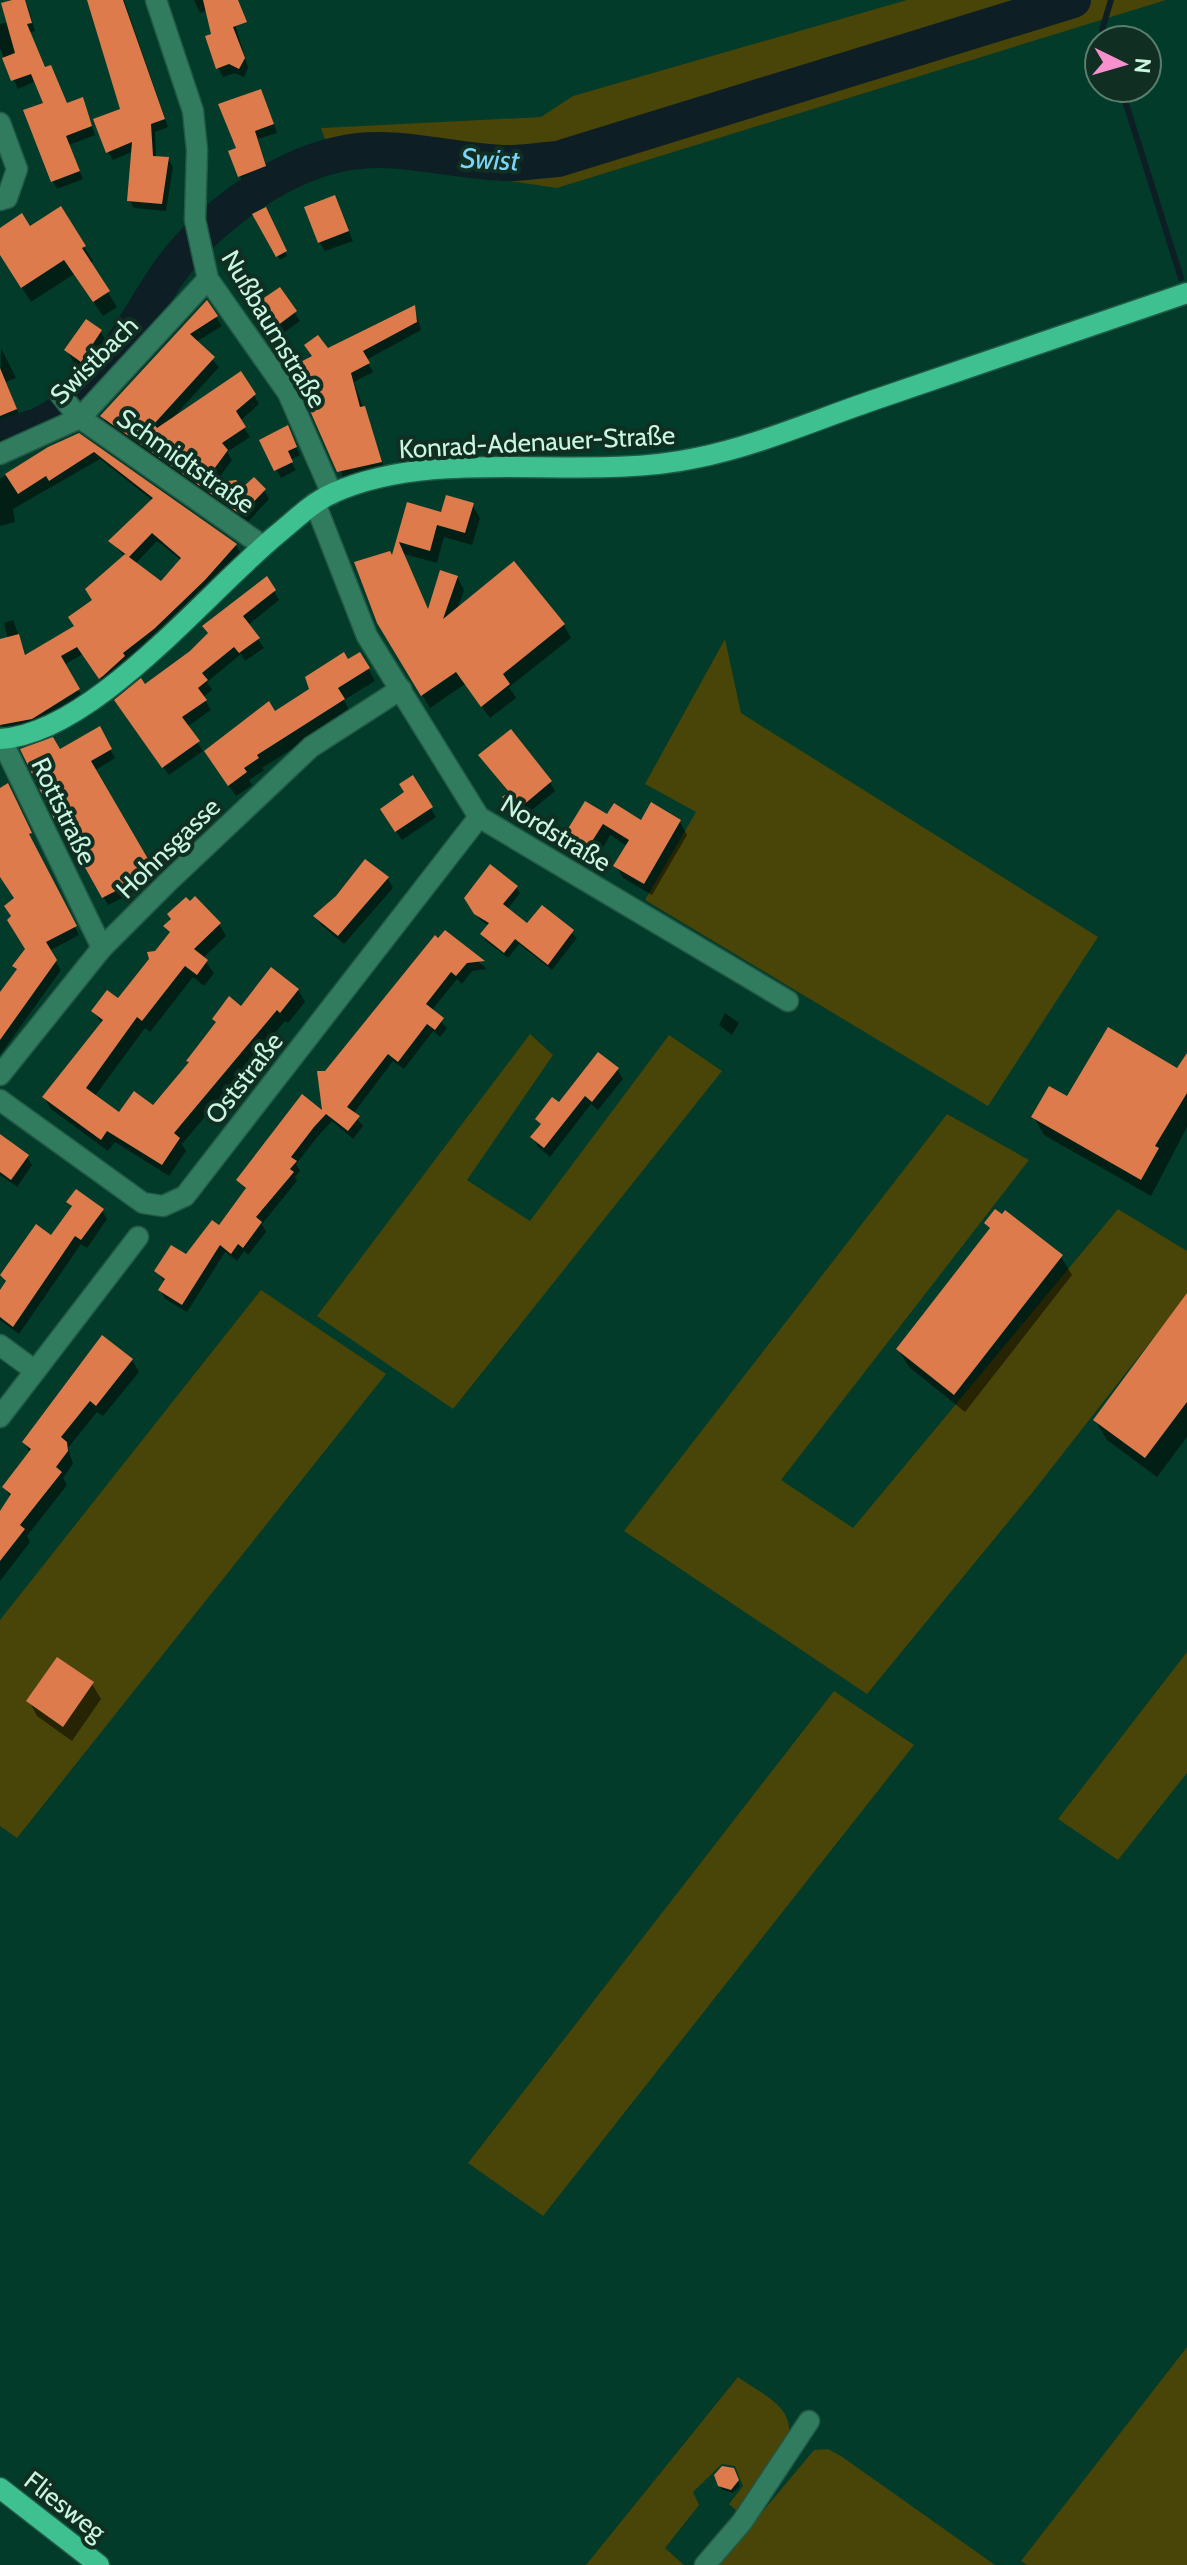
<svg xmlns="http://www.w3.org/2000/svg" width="1187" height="2565" font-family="Cabin,sans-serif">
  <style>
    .green { fill: #494408 }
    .shadow { fill: #0007; fill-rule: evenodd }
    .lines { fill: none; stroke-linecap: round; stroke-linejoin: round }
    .stream { stroke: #0d1f25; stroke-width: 6 }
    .river { stroke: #0d1f25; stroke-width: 36 }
    .building { fill: #dd7b4d; fill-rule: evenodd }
    .minor-casing { stroke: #225946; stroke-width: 23 }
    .major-casing { stroke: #225946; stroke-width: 23 }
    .minor { stroke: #317c5f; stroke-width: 20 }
    .major { stroke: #3ec091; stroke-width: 20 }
    .labels { text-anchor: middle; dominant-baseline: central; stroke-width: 8; stroke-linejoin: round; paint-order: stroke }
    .street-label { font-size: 26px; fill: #caf6e1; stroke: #102e22 }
    .water-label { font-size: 28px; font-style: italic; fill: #7ad5f8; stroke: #102e22 }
  </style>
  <rect width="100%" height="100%" fill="#023b29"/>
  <g class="green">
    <polygon points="907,0 1166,0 557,188 390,163 356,161 334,165 321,128 541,117 573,96"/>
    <polygon points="725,639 741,713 1098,937 988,1106 645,900 696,812 645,784"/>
    <polygon points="530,1034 553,1055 467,1180 530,1221 669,1035 722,1071 453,1409 317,1316"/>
    <polygon points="947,1114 1029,1160 781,1480 853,1528 1118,1209 1187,1251 1187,1295 1032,1493 867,1694 624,1531"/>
    <polygon points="261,1290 386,1374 17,1838 0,1826 0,1620"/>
    <polygon points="1187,1652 1187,1773 1118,1860 1058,1819"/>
    <polygon points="834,1691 914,1745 543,2216 468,2163"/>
    <polygon points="1187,2347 1187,2565 1027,2565 1021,2561"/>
    <path d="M738,2377c20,15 54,28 51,56l-51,79 -9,-8 14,-18 -8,-20 -13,-2 -29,28 6,13 -34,43 19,17h-98z"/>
    <polygon points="828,2449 841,2456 995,2565 718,2565 814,2450"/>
  </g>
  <g class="shadow">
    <polygon points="20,0 28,7 35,31 30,32 45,69 67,105 82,99 95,135 69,145 83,179 57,189 53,181 45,104 36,81 18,89 0,48 0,24 9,22"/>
    <polygon points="89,0 124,0 168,127 155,132 156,158 168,159 173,167 166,211 134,208 129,200 134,151 113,160 108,152 122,110"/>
    <polygon points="194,0 228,0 248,68 244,77 235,73 223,77 218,68 207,10 200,13"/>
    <polygon points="265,100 277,133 258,139 269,175 244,184 240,176 238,149"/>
    <polygon points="339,207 353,241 325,251 319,242"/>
    <polygon points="265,209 287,256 280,260 255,215"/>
    <polygon points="29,229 84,247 93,261 90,264 117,307 103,316 74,274 31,302 0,253 0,230"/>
    <polygon points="279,290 300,321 279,336 263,313"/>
    <polygon points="206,303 222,326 196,342 219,367 173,418 254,395 259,404 240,421 250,437 227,452 232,460 214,485 264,490 269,499 247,523 107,425 102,416"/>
    <polygon points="414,308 421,330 366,360 373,372 354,382 385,470 343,479 314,357"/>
    <polygon points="101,332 110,347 90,375 75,365 67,350"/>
    <polygon points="1,348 16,378 6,382 20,417 0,424"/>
    <path d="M78,435l158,110 5,9 -135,132 -23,-32 -19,11 19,33 -46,29 -31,7 -6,-11v-35l19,-6 -15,-59 9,-3 13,36 50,-29 49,-70 -14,-16 42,-40 -53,-42 -87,50 2,13 -15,4v-47l49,-31zM157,541l24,19 -20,23 -26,-19z"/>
    <polygon points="291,435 300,455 290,460 296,470 281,478 261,441"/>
    <polygon points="408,505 443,514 472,505 480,518 472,545 444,537 437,563 404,554 429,612 457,577 464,590 457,610 564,625 571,638 509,687 516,698 490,718 465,684 430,708 379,622"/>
    <polygon points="274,591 279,600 248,625 264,648 245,661 241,654 207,682 212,690 203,697 211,710 187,727 203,751 169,775 122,710 145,686"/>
    <polygon points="360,654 375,681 344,700 350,712 262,768 264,770 249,780 252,785 236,796 213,764 274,713"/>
    <polygon points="99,729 115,758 94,771 158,880 108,905 63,825 61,826 56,818 23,750 59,751"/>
    <polygon points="486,764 550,782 555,791 521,819 505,798 510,794"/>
    <polygon points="412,778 436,817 402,840 387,818 406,793"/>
    <polygon points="608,817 641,822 680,822 687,835 652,895 623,878 616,866 627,846 610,835 597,858 576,845 569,832"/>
    <polygon points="28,836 79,935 49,951 61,970 0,1055 0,1011 18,972 15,966 27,950 13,917 17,899 0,875 0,854"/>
    <polygon points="365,861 388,879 393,888 344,944 321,925 316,917 337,898"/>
    <polygon points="516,887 520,893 507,910 527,926 542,907 577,938 552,970 519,944 508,958 486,941 482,934 489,926 480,920 466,898"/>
    <polygon points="219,924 226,936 203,958 214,973 204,986 193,977 150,1032 145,1028 94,1097 119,1115 153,1108 241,1008 298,990 305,1002 288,1023 285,1021 182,1144 186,1151 169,1176 115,1142 108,1151 51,1109 44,1097 101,1023 94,1011 118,1001 171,934 166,926"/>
    <polygon points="445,932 487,969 472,971 462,984 457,979 431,1011 447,1028 440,1037 433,1031 404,1069 393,1061 353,1114 363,1126 353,1139 332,1121 318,1136 296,1164 300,1171 295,1177 297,1181 262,1224 266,1232 248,1255 244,1251 237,1261 225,1252 187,1312 165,1299 160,1290 165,1282 156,1271 186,1257 219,1228 247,1191 239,1181 325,1115 326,1072"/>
    <polygon points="725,1013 739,1023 732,1035 719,1025"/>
    <polygon points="1187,1065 1187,1127 1151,1196 1044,1135 1034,1117 1068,1099 1178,1071"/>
    <polygon points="617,1069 623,1079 598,1110 591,1104 550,1157 538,1147 533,1138 542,1126 538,1119"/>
    <polygon points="0,1148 27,1157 32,1165 17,1187 0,1175"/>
    <polygon points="69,1202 102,1211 107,1219 87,1248 81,1244 19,1334 0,1320 0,1293 7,1284 2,1276 52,1237 72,1208"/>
    <polygon points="986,1223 1061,1257 1072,1275 965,1412 909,1367 898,1349 991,1231"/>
    <polygon points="1187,1309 1187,1437 1157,1477 1107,1440 1095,1420"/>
    <polygon points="132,1360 139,1372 103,1416 97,1412 68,1448 73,1464 63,1478 67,1485 27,1536 30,1542 0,1581 0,1514 11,1498 4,1487 30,1453 24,1442"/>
    <polygon points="92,1684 101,1699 72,1741 37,1716 29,1701"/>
    <polygon points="736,2475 740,2486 733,2493 722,2490 720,2486"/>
  </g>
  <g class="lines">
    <g class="stream">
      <polyline points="1105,40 1102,30 1111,0"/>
      <polyline points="1121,88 1181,278"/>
    </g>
    <path class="river" d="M0,438c15,-5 32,-9 46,-16 56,-30 85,-93 119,-144 37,-55 109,-110 175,-124 55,-12 108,7 163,9 18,1 37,-3 55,-4l515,-159"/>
  </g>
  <g class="building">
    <polygon points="12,0 25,0 32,23 27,24 45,67 51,65 67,103 83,97 92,126 66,136 80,171 51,182 23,110 43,103 31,74 11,81 2,58 15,53 1,3"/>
    <polygon points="87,0 123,0 165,119 151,124 153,156 169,157 162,204 127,201 132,142 106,153 93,119 120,109"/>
    <polygon points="203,0 238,0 247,22 233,27 245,58 239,69 229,64 216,69 205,36 211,34"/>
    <polygon points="261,89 274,124 255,131 266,166 238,177 228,151 236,148 218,104"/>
    <polygon points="335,195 349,231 318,243 304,207"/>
    <polygon points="61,206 86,246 82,248 110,291 93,302 64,260 21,288 0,255 0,228 22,213 30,226"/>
    <polygon points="266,207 287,251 276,257 252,214"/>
    <polygon points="280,287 297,311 273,329 255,304"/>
    <polygon points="207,300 218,316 190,334 215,357 154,424 157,428 241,371 256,394 236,411 246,427 222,443 228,450 203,484 236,480 243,487 254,477 266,489 241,515 100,416"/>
    <polygon points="415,305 417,322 363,351 370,363 351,373 360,407 365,406 382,462 337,472 300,388 287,369 312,356 304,345 318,335 328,348"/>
    <polygon points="86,319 102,330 81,362 64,350"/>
    <polygon points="0,368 17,409 0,416"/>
    <polygon points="288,425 297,447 288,451 293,462 274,471 259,440"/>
    <path d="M79,433l158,111 -32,36 -51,49 -31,24 2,3 -22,20 -4,3 -22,-32 -16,9 19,33 -48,30 -32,6v-86l19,-5 6,21 49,-29 -6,-9 24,-17 -7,-11 40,-35 3,2 -20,-15 45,-43 -59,-46 -45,29 -3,-5 -28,18 -13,-20 43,-27zM152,533l29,25 -20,23 -32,-24z"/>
    <polygon points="446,495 474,503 465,533 437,525 430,551 399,542 428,609 440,570 458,576 443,619 514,561 565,624 503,674 510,684 481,707 456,672 421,696 377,623 354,562 390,551 392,555 407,502 441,512"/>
    <polygon points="267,576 276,590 243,616 260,638 239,653 234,647 202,673 208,680 198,688 207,700 182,717 200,741 162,768 114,700 141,678 145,684 190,651 208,633 202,626"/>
    <polygon points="344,652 348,659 360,652 370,668 338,688 345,699 257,755 259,758 244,768 247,772 228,786 204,751 269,701 275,711 309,689 305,677"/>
    <polygon points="100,726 112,749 91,761 155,871 102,898 57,817 54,819 20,749 53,737 60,749"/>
    <polygon points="511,729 552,781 515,812 502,797 509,792 478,755"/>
    <polygon points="413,775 433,807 395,832 380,809 404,792 399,784"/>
    <polygon points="8,783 32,833 29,834 77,926 46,942 57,960 0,1040 0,992 17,969 12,966 25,949 7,920 11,916 4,906 14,898 0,877 0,788"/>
    <polygon points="585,801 607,814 614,803 641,820 651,802 681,820 644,884 613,866 629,840 603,824 589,846 566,832"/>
    <polygon points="365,859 389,877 338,936 313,916 336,896"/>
    <polygon points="490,864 518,886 503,904 527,923 542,905 574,930 548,965 515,939 504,953 480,934 489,923 474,914 464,898"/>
    <polygon points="195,896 221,923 194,949 208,960 197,975 185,966 142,1021 137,1017 86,1088 119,1112 134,1091 153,1105 189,1062 186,1061 216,1022 212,1019 229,996 241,1006 271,967 299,989 280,1013 277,1010 174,1133 180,1138 162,1165 107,1131 101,1140 42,1097 103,1020 91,1011 107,990 118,998 149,959 147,952 155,951 170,932 163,926 171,919 167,914 186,897 190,901"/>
    <polygon points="445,930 485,961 467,963 456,976 451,972 426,1004 444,1018 435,1030 427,1024 398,1062 388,1054 347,1107 360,1116 348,1131 326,1114 314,1127 291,1157 297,1161 290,1169 294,1172 256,1217 262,1222 243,1248 238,1244 231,1254 220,1245 182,1305 158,1290 165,1279 154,1271 171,1245 186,1254 212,1220 219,1225 246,1188 236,1180 302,1094 322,1110 317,1071 325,1071 435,935 438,938"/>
    <polygon points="1108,1027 1177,1068 1187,1053 1187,1093 1155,1146 1159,1148 1141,1180 1031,1117 1049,1086 1067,1096"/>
    <polygon points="598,1052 619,1068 592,1102 585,1096 544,1148 530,1137 541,1124 535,1119 552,1097 559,1102"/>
    <polygon points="0,1134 29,1155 11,1180 0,1172"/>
    <polygon points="76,1189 104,1209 81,1240 75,1236 13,1327 0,1317 0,1290 6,1281 0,1275 36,1224 51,1235 72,1206 66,1202"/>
    <polygon points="995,1209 1002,1214 1005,1210 1063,1255 954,1395 896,1349 990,1228 984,1223"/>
    <polygon points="1187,1293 1187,1402 1145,1458 1093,1420"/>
    <polygon points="102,1335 133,1359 96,1406 90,1401 61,1437 67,1442 68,1451 56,1467 62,1472 20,1525 25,1529 0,1561 0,1511 11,1494 2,1487 31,1449 22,1442"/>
    <polygon points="57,1657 94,1682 63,1727 26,1701"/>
    <polygon points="722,2466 734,2468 739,2480 731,2490 718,2486 714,2475"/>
  </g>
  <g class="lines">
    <defs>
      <g id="minor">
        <polyline points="156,0 193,111 197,150 195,220 208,279 288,393 332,494"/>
        <polyline points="0,123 17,169 7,198 0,200"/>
        <polyline points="60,394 76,414"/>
        <polyline points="80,418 263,546"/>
        <polyline points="0,454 80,418 208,279"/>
        <polyline points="315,503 367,636 479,817 788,1001"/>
        <polyline points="1,739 102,948"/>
        <polyline points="0,1075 102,948 167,883 311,747 401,689"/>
        <polyline points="0,1100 143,1203 163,1206 185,1196 479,817"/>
        <polyline points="0,1345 34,1370"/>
        <polyline points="0,1417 138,1237"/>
        <polyline points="705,2565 742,2522 809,2421"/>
      </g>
      <g id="major">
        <path d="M0,739c94,-5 208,-149 280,-207 17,-14 33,-30 53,-39 107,-48 247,-10 363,-35 60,-12 117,-37 175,-57 105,-36 211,-72 316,-108"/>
        <polyline points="0,2488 99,2565"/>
      </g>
    </defs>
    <use href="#minor" class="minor-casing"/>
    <use href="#major" class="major-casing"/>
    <use href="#minor" class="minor"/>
    <use href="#major" class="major"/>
  </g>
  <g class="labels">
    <g class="street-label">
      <text transform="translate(274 329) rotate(59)">Nußbaumstraße</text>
      <text transform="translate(94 360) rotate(-45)">Swistbach</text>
      <text transform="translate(537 442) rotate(-3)">Konrad-Adenauer-Straße</text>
      <text transform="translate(186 461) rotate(35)">Schmidtstraße</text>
      <text transform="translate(64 811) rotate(64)">Rottstraße</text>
      <text transform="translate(556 833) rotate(31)">Nordstraße</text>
      <text transform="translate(168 848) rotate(-44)">Hohnsgasse</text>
      <text transform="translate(244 1078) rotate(-52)">Oststraße</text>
      <text transform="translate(65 2506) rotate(38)">Fliesweg</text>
    </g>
    <g class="water-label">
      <text transform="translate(490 159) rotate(3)">Swist</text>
    </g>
  </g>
  <g transform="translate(1123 64) rotate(95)"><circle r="38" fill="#102e22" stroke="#5a7e6e" stroke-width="2"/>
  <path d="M0-6L14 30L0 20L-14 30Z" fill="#f790cd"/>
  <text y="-12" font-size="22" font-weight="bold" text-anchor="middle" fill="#caf6e1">N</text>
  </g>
</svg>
